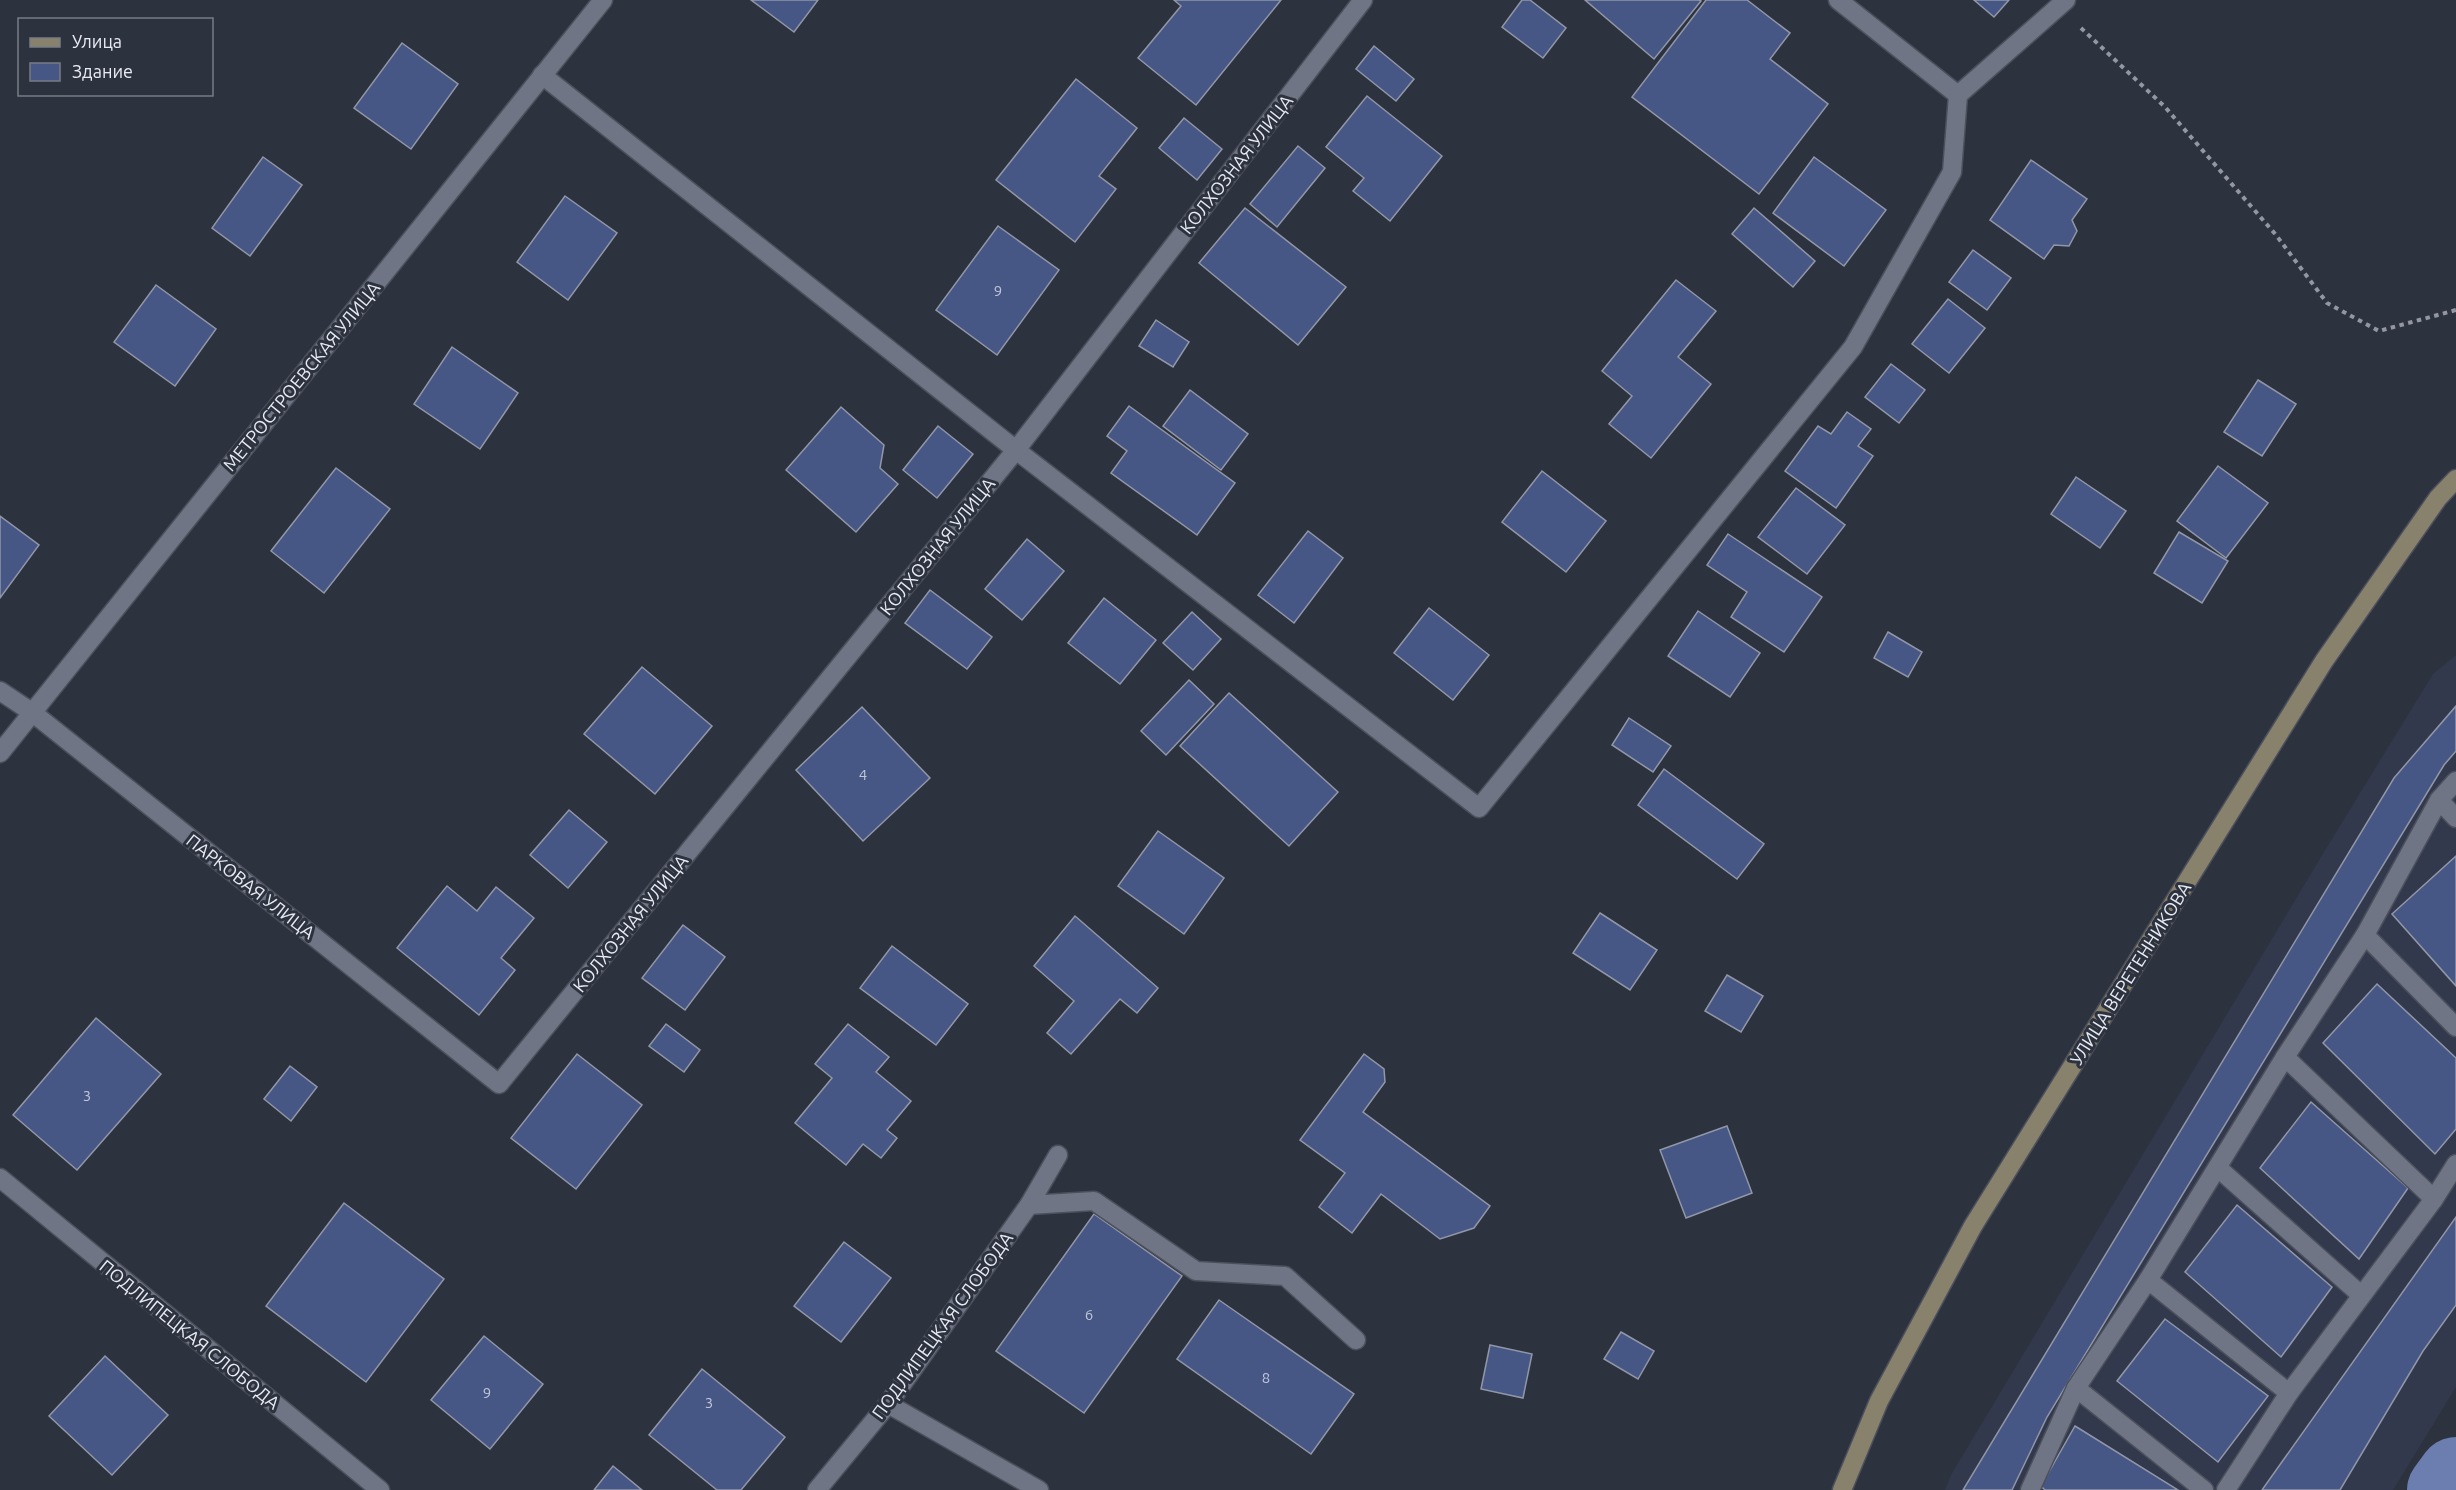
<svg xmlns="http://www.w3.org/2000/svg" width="2456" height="1490" font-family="Ubuntu,sans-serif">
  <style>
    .built { fill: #32394c }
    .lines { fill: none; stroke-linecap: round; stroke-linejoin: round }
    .river { stroke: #6c7eb0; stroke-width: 76 }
    .building { fill: #465685; stroke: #9197a7; stroke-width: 1.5 }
    .lane-casing { stroke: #4c505c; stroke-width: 21 }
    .street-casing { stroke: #4c505c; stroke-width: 21 }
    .secondary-casing { stroke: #4c505c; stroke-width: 21 }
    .path { stroke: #9397a2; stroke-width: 4; stroke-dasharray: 4.5 4.5; stroke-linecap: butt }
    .lane { stroke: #6f7584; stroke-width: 18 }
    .street { stroke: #6f7584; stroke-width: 18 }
    .secondary { stroke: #88826d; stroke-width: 18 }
    .labels { text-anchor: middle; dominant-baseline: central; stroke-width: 6; stroke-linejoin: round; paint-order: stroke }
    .number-label { font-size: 15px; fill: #c0c6d8 }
    .street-label { font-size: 18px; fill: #e8ebf4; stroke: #2d323f }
  </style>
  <rect width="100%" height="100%" fill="#2d323f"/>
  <polygon class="built" points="2456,655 2456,1387 2393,1490 1945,1490 1951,1475 2327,847 2433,674"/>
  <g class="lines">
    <polyline class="river" points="2445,1490 2456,1475"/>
  </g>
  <g class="building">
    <polygon points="751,0 818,0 794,32"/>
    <polygon points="1174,0 1281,0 1196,105 1138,58 1181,6"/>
    <polygon points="1522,0 1530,0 1566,28 1543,58 1502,27"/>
    <polygon points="1585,0 1699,0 1701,1 1654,59"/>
    <polygon points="1706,0 1747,0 1790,33 1770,59 1828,104 1759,194 1632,97"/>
    <polygon points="1974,0 2009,0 1994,17"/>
    <polygon points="402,43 458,84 411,149 354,108"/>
    <polygon points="1374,46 1414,79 1396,101 1356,69"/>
    <polygon points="1076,79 1137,128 1099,176 1116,189 1075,242 996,180"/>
    <polygon points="1367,96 1442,156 1390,221 1353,191 1364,178 1326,147"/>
    <polygon points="1184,118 1222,149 1197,180 1159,148"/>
    <polygon points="1298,146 1325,168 1277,227 1250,204"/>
    <polygon points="263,157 302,185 250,256 212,228"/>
    <polygon points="1814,157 1886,210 1844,266 1773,213"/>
    <polygon points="2031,160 2087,199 2072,220 2077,231 2069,246 2054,245 2044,259 1990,220"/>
    <polygon points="565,196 617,233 568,300 517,262"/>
    <polygon points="1245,208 1346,287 1298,345 1199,263"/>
    <polygon points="1754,208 1815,261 1793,287 1732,234"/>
    <polygon points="998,226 1059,270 997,355 936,310"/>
    <polygon points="1973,250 2011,278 1987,310 1949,282"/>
    <polygon points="1676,280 1716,311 1678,357 1711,384 1651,458 1609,424 1632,396 1602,371"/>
    <polygon points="156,285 216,329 175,386 114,342"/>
    <polygon points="1948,299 1985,328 1949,373 1912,344"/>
    <polygon points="1156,320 1189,342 1173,367 1139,346"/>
    <polygon points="452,347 518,393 480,449 414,404"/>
    <polygon points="1891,364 1925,390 1899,423 1865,397"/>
    <polygon points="2258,380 2296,404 2262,456 2224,432"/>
    <polygon points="1190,390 1248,434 1221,470 1163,426"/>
    <polygon points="1129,406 1235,483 1197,535 1111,473 1127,451 1107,436"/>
    <polygon points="841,407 884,445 880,468 898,484 856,532 786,470"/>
    <polygon points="1847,412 1871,429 1858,446 1873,456 1836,508 1785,471 1818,426 1831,434"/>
    <polygon points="938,426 973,454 937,498 903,470"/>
    <polygon points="2218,466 2268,503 2226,558 2177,521"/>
    <polygon points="336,468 390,509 324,593 271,551"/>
    <polygon points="1542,471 1606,521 1566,572 1502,522"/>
    <polygon points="2076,477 2126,511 2100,548 2051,514"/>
    <polygon points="1796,488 1845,525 1807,574 1758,537"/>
    <polygon points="0,516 39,545 0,598"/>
    <polygon points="1308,531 1343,558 1294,623 1258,595"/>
    <polygon points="2179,532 2228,561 2202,603 2154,573"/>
    <polygon points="1728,534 1822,597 1784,652 1731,617 1747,592 1707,565"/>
    <polygon points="1027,539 1064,571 1022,620 985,589"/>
    <polygon points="930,590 992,637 967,669 905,623"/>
    <polygon points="1104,598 1156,640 1120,684 1068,643"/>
    <polygon points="1429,608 1489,655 1453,700 1394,653"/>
    <polygon points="1698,611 1760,653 1730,697 1668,656"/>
    <polygon points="1192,612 1221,639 1193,670 1163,643"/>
    <polygon points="1888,632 1922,652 1908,677 1874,658"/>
    <polygon points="642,667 712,726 655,794 584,734"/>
    <polygon points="1189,680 1214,704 1166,755 1141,731"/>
    <polygon points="1229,693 1338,792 1289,846 1180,746"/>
    <polygon points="2456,706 2456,751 2444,765 2047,1417 2012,1490 1963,1490 2394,778"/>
    <polygon points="862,707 930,778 863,841 796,770"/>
    <polygon points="1629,718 1671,746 1653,772 1612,745"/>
    <polygon points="1664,769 1764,844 1737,879 1638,805"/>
    <polygon points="569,810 607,842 568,888 530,855"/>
    <polygon points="1158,831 1224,878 1184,934 1118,886"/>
    <polygon points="2456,856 2456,986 2392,914"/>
    <polygon points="447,886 477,911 496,887 534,918 501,958 515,970 479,1015 397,948"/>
    <polygon points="1600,913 1657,950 1630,990 1573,953"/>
    <polygon points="1075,916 1158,988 1137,1013 1120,999 1071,1054 1047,1033 1074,1001 1034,966"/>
    <polygon points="683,925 725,957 685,1010 642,978"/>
    <polygon points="892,946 968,1004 936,1045 860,988"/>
    <polygon points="1727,975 1763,996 1741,1032 1705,1011"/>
    <polygon points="2377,984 2456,1058 2456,1129 2435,1154 2323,1043"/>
    <polygon points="96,1018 161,1074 77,1170 13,1115"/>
    <polygon points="666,1024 700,1050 684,1072 649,1046"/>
    <polygon points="848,1024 889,1057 876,1072 911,1101 887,1130 897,1138 881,1158 863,1144 846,1165 795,1123 832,1078 815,1064"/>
    <polygon points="577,1054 642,1105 576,1189 511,1138"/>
    <polygon points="1364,1054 1384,1069 1385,1082 1363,1112 1490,1206 1474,1228 1440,1239 1381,1194 1352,1233 1319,1207 1345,1173 1300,1140"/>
    <polygon points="290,1066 317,1087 291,1121 264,1099"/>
    <polygon points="2311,1102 2408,1188 2359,1259 2260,1168"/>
    <polygon points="1727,1126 1752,1193 1686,1218 1660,1150"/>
    <polygon points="344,1203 444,1279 366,1382 266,1306"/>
    <polygon points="2237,1205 2332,1287 2281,1357 2185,1272"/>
    <polygon points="1094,1214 1182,1276 1084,1413 996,1351"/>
    <polygon points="2456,1217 2456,1305 2423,1351 2340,1490 2262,1490"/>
    <polygon points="844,1242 891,1278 841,1342 794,1306"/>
    <polygon points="1219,1300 1354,1394 1311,1454 1177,1359"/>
    <polygon points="2165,1319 2268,1396 2218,1462 2117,1381"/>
    <polygon points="1621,1332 1654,1351 1638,1379 1604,1359"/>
    <polygon points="484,1336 543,1384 490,1449 431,1400"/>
    <polygon points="1490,1345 1532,1354 1523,1398 1481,1389"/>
    <polygon points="105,1356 168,1415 112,1475 49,1416"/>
    <polygon points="702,1369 785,1437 741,1490 717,1490 649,1435"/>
    <polygon points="2075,1426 2178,1490 2045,1490 2041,1486"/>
    <polygon points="613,1466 642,1490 594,1490"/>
  </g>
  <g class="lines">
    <defs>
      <g id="lane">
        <polyline points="2439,800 2456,818"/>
        <polyline points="2365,935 2456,1027"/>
        <polyline points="2285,1057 2434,1199"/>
        <polyline points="2218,1168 2361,1295"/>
        <polyline points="2148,1280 2289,1393"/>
        <polyline points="2076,1388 2204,1490"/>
        <polyline points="2030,1490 2076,1388 2148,1280 2285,1057 2365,935 2439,800 2456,781"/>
        <polyline points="2226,1490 2289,1393 2434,1199 2456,1164"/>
      </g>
      <g id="street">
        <polyline points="1838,0 1958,95"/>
        <polyline points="542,75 1016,450 1479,808 1853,347 1952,172 1958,95"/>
        <polyline points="1958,95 2066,0"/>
        <polyline points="0,691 33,713 499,1084 1016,450 1363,0"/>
        <polyline points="0,753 603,0"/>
        <polyline points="0,1178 380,1490"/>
        <polyline points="1029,1205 1094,1201 1196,1271 1285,1276 1356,1340"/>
        <polyline points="888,1404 1039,1490"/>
        <polyline points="817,1490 888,1404 1029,1205 1058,1155"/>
      </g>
      <polyline id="secondary" points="1842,1490 1879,1401 1973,1226 2324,661 2438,498 2456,479"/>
    </defs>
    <use href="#lane" class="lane-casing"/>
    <use href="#street" class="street-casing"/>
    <use href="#secondary" class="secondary-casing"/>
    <polyline class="path" points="2081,28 2165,107 2276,235 2327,303 2379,331 2456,310"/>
    <use href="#lane" class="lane"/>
    <use href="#street" class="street"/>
    <use href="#secondary" class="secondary"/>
  </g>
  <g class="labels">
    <g class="number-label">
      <text x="998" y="290">9</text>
      <text x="863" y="774">4</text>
      <text x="87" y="1095">3</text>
      <text x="1089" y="1314">6</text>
      <text x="1266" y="1377">8</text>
      <text x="487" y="1392">9</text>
      <text x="709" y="1402">3</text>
    </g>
    <g class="street-label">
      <text transform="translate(1236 164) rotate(-52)">КОЛХОЗНАЯ УЛИЦА</text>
      <text transform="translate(301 376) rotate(-51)">МЕТРОСТРОЕВСКАЯ УЛИЦА</text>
      <text transform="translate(937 546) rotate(-51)">КОЛХОЗНАЯ УЛИЦА</text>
      <text transform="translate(251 886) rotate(38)">ПАРКОВАЯ УЛИЦА</text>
      <text transform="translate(630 923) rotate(-51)">КОЛХОЗНАЯ УЛИЦА</text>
      <text transform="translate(2130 973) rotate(-58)">УЛИЦА ВЕРЕТЕННИКОВА</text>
      <text transform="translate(942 1325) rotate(-54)">ПОДЛИПЕЦКАЯ СЛОБОДА</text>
      <text transform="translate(190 1334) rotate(39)">ПОДЛИПЕЦКАЯ СЛОБОДА</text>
    </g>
  </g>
  <rect x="18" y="18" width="195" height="78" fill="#2d323f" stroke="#787c87" stroke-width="1.5"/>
  <rect x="30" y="38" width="30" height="9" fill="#88826d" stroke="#787c87" stroke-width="1.5"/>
  <text x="72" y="48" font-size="18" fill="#e8ebf4">Улица</text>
  <rect x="30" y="63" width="30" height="18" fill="#465685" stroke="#787c87" stroke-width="1.5"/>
  <text x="72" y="78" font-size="18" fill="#e8ebf4">Здание</text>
</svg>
